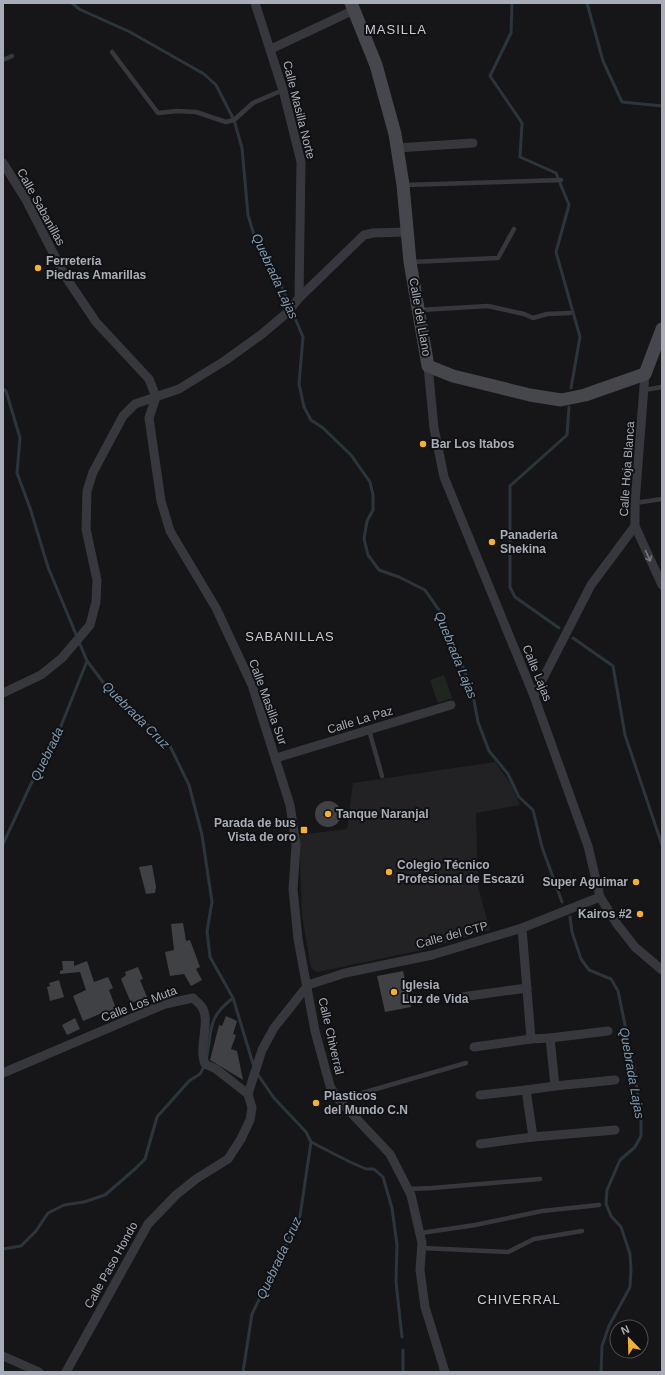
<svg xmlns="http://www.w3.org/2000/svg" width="665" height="1375" font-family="Helvetica,sans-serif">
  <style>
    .built { fill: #222225 }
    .green { fill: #1e261f }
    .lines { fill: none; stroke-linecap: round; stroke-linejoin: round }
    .stream { stroke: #2c353c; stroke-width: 3 }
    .building { fill: #404145 }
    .lane { stroke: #37383d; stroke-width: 4.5 }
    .street { stroke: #37383d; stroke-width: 9 }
    .secondary { stroke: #45474d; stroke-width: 13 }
    .oneway { stroke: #757881 }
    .poi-dot { fill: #f2b134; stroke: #111113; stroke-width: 1.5 }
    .labels { text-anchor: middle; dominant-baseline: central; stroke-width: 4; stroke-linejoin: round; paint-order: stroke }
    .street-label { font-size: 12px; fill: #a8adb8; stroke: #111113 }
    .poi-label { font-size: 12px; font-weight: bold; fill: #a8adb8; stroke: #111113; text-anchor: start }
    .neighbourhood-label { font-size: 13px; letter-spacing: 1px; fill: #c9ccd4; stroke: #111113 }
    .water-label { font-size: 13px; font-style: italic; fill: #7f9bb3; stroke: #111113 }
  </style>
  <rect width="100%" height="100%" fill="#161618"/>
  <polygon class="built" points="495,762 511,784 520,805 476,813 478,887 490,930 422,950 318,972 313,970 311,967 302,915 299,835 347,829 353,783"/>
  <polygon class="green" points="444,675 452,698 438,703 430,680"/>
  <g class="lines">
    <g class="stream">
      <polyline points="72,3 79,9 130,32 204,74 216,85 234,120 242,148 248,215 254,235 264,257 278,278 303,337 299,384 304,407 311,420 323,428 351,455 370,482 373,495 373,510 367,521 364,539 368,555 379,570 399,577 425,590 441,613 472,690 478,722 489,751 508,774 519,797 533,810 542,847 562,902"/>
      <polyline points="512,3 511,33 490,76 522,123 520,157 556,173 569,205 556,252 580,337 571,388"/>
      <polyline points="587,3 603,61 622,102 662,106"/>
      <polyline points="3,389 6,391 20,438 17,473 30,508 48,567 87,661 106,686 169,744 189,785 202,835 212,902 207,931 210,957 233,998 254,1067"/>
      <polyline points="559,628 515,597 510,587 510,486 567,435 569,407"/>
      <polyline points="573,638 613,666 625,735 662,845"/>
      <polyline points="3,844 30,786 59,731 87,661"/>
      <polyline points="570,917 572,932 581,959 589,970 611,979 618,991 634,1068 641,1119 641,1136 635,1147 620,1160 607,1190 606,1204 611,1216 621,1227 630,1254 631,1270 630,1287 609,1326 602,1346 601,1372"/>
      <path d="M207,1056c5,-28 1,-39 26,-58"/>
      <polyline points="311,1142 350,1162 366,1169 374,1169 383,1177 392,1208 397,1245 396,1282 402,1337"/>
      <polyline points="3,1249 21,1246 36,1231 48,1213 64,1205 84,1202 105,1195 135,1169 145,1159 157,1117 189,1081 200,1074 205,1065"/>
      <polyline points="243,1372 252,1314 300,1216 311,1142 306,1132 274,1098 256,1072"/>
      <polyline points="403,1372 403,1350"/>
    </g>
  </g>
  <g class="building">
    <circle cx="328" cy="814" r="13"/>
    <polygon points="152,865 156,887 155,893 146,894 139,867"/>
    <polygon points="183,923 186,941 190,940 200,967 196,969 202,980 191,986 184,974 170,976 165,952 174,950 171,924"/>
    <polygon points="62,961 74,961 74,966 87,961 94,982 108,977 113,988 109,990 117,1011 108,1015 107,1011 83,1021 73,996 86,990 80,972 60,974 60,971 63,970"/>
    <polygon points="138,967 143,979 140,980 147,997 131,1003 121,979 126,975 125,972"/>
    <polygon points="403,971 411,1007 385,1012 377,976"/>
    <polygon points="59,980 64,997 50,1001 47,987 50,986 49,983"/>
    <polygon points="226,1016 237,1021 233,1034 236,1035 231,1049 237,1051 243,1080 210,1060 219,1025 222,1026"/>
    <polygon points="75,1018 80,1029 67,1035 62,1025"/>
  </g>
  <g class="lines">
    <g class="lane">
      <polyline points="112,52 158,113 177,111 196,112 226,122 234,120 253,103 283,90"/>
      <polyline points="3,60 12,56"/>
      <polyline points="405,185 561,180"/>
      <polyline points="411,262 498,258 514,229"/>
      <polyline points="420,310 488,306 524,314 533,318 547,314 570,313"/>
      <polyline points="644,390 662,387"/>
      <polyline points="635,503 662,499"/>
      <polyline points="369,730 382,776"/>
      <polyline points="338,1100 466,1063"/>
      <polyline points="409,1189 432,1188 540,1179"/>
      <polyline points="421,1233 475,1225 542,1211 599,1205"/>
      <polyline points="422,1248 508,1252 534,1239 582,1231"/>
    </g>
    <g class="street">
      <polyline points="255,3 283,90 301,162 299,298"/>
      <polyline points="271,49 354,10"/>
      <polyline points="397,148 473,143"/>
      <polyline points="3,163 25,198 65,276 96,322 149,379 156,397 149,418 161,501 170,531 216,608 252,685 290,805 296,845 293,889 298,939 315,1031 330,1086 336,1097 390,1154 411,1195 422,1243 420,1270 425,1307 445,1372"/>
      <polyline points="428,366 434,428 444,477 534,696 588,846 600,897 617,924 635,947 662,970"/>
      <polyline points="645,374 635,503 635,526 662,585"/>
      <polyline points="3,693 41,675 62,658 90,625 96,602 97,580 86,529 87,491 93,472 123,416 135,404 179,389 226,360 262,334 288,312 299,298 364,235 373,233 407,232"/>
      <polyline points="534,696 591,585 635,526"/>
      <polyline points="276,758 451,705"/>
      <polyline points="522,928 531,1039 550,1038 555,1086 526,1090 533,1137 615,1130"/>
      <polyline points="308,985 345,973 432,955 522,928 600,897"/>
      <polyline points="461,997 527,988"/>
      <polyline points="550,1038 608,1031"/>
      <polyline points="474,1047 531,1039"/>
      <path d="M3,1073l162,-69 28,-6c3,3 7,6 9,9 9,14 -4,40 3,57l11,5 32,25"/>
      <polyline points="555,1086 615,1080"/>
      <polyline points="480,1095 526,1090"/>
      <polyline points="480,1144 533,1137"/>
      <polyline points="3,1356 39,1372"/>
      <polyline points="66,1372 148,1224 176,1195 196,1179 228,1159 241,1139 250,1120 252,1108 248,1094 262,1050 274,1028 308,985"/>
    </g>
    <polyline class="secondary" points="351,3 376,65 395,134 403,185 410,262 428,366 453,376 530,395 561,400 585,395 645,374 662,329"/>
  </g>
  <defs><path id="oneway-shaft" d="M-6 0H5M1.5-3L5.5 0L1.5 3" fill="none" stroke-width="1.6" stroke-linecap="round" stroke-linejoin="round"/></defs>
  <use class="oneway" href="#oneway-shaft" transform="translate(648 556) rotate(66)"/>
  <g class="poi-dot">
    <circle cx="38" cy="268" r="4"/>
    <circle cx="423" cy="444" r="4"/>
    <circle cx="492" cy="542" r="4"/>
    <circle cx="328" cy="814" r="4"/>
    <rect x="300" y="826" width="8" height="8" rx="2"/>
    <circle cx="389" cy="872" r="4"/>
    <circle cx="636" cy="882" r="4"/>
    <circle cx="640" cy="914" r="4"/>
    <circle cx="394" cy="992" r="4"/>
    <circle cx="316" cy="1103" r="4"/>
  </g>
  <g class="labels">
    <g class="street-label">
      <text transform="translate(299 110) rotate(76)">Calle Masilla Norte</text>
      <text transform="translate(41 207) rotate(61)">Calle Sabanillas</text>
      <text transform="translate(420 317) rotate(80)">Calle del Llano</text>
      <text transform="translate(627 469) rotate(-86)">Calle Hoja Blanca</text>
      <text transform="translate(537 673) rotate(68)">Calle Lajas</text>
      <text transform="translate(268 702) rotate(70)">Calle Masilla Sur</text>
      <text transform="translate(360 720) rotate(-17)">Calle La Paz</text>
      <text transform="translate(452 935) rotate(-15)">Calle del CTP</text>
      <text transform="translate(139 1004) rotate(-21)">Calle Los Muta</text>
      <text transform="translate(331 1036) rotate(77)">Calle Chiverral</text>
      <text transform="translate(111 1265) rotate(-61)">Calle Paso Hondo</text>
    </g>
    <g class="poi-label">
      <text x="46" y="261">Ferretería<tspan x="46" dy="14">Piedras Amarillas</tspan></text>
      <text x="431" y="444">Bar Los Itabos</text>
      <text x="500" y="535">Panadería<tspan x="500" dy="14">Shekina</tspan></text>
      <text x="336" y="814">Tanque Naranjal</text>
      <text x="296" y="823" text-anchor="end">Parada de bus<tspan x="296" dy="14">Vista de oro</tspan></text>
      <text x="397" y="865">Colegio Técnico<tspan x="397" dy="14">Profesional de Escazú</tspan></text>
      <text x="628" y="882" text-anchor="end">Super Aguimar</text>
      <text x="632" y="914" text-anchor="end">Kairos #2</text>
      <text x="402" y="985">Iglesia<tspan x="402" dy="14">Luz de Vida</tspan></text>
      <text x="324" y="1096">Plasticos<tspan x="324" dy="14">del Mundo C.N</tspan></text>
    </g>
    <g class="neighbourhood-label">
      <text x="396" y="29">MASILLA</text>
      <text x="290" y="636">SABANILLAS</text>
      <text x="519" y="1299">CHIVERRAL</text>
    </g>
    <g class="water-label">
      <text transform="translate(275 276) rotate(65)">Quebrada Lajas</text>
      <text transform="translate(456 655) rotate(68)">Quebrada Lajas</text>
      <text transform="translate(136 715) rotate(45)">Quebrada Cruz</text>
      <text transform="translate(47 754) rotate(-64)">Quebrada</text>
      <text transform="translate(632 1073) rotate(80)">Quebrada Lajas</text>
      <text transform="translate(279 1258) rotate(-65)">Quebrada Cruz</text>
    </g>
  </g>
  <rect width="665" height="1375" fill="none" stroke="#a8adb8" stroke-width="8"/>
  <g transform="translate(629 1339) rotate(337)"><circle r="19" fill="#111113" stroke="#4d4f55"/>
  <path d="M0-3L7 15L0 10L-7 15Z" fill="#f2b134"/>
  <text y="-6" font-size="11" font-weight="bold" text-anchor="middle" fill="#a8adb8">N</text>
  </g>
</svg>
